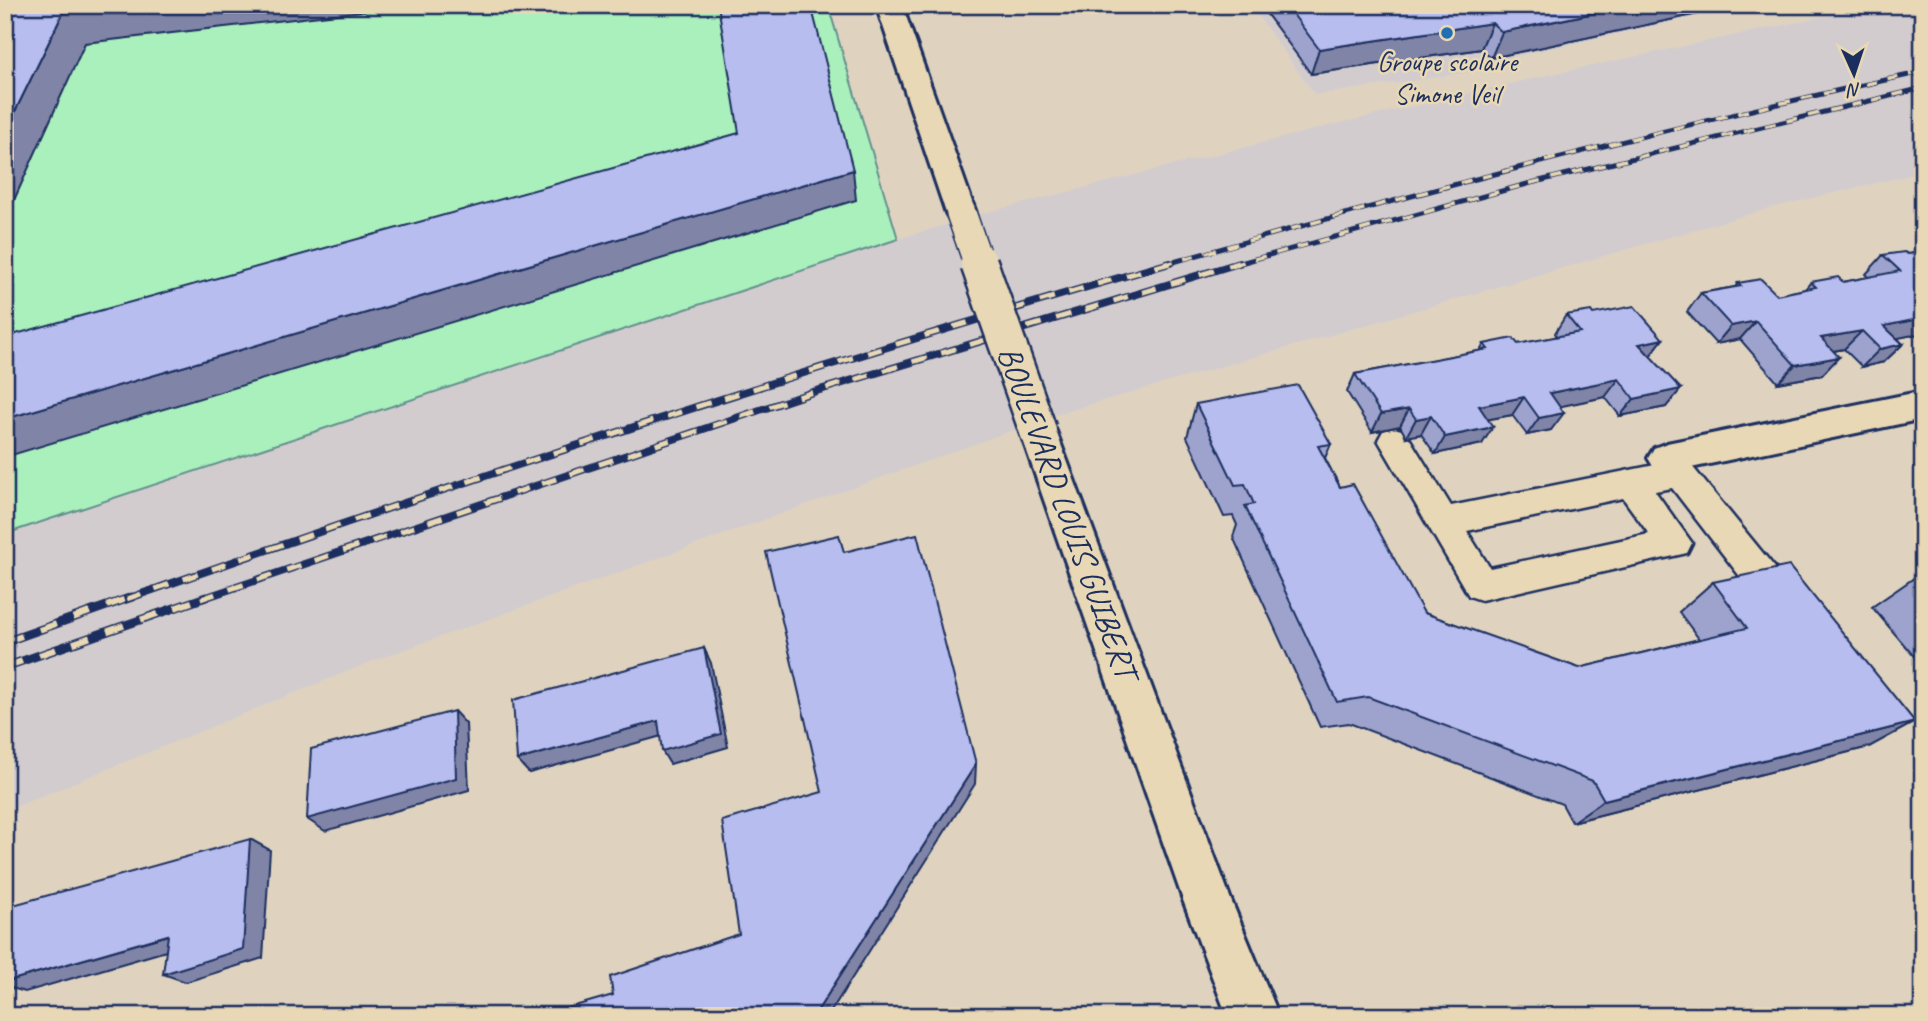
<svg xmlns="http://www.w3.org/2000/svg" width="1928" height="1021" font-family="Caveat,sans-serif">
  <style>
    .built { fill: #d3ccce }
    .green { fill: #aaf0bc; stroke: #62908d; stroke-width: 2 }
    .lines { fill: none; stroke-linecap: round; stroke-linejoin: round }
    .lane-casing { stroke: #1b2f5e; stroke-width: 5 }
    .street-casing { stroke: #1b2f5e; stroke-width: 6 }
    .secondary-casing { stroke: #1b2f5e; stroke-width: 6 }
    .lane { fill: #e9d8b5; fill-rule: evenodd }
    .street { fill: #e9d8b5; fill-rule: evenodd }
    .secondary { fill: #e9d8b5; fill-rule: evenodd }
    .rail-far2-casing { stroke: #1b2f5e; stroke-width: 5 }
    .rail-far1-casing { stroke: #1b2f5e; stroke-width: 8 }
    .rail-casing { stroke: #1b2f5e; stroke-width: 9 }
    .rail-far2 { stroke: #e9d8b5; stroke-width: 3.5; stroke-dasharray: 11; stroke-linecap: butt }
    .rail-far1 { stroke: #e9d8b5; stroke-width: 5; stroke-dasharray: 15; stroke-linecap: butt }
    .rail { stroke: #e9d8b5; stroke-width: 6; stroke-dasharray: 18; stroke-linecap: butt }
    .secondary-bridge-far1-casing { stroke: #1b2f5e; stroke-width: 32; stroke-linecap: butt }
    .secondary-bridge-casing { stroke: #1b2f5e; stroke-width: 41; stroke-linecap: butt }
    .secondary-bridge-far1 { stroke: #e9d8b5; stroke-width: 29 }
    .secondary-bridge { stroke: #e9d8b5; stroke-width: 36 }
    .wall { fill: #9da3cd; stroke: #1b2f5e; stroke-width: 2 }
    .shaded-wall { fill: #8084a7; stroke: #1b2f5e; stroke-width: 2 }
    .building { fill: #b7bdee; stroke: #1b2f5e; stroke-width: 2 }
    .poi-dot { fill: #1f6fb2; stroke: #e9d8b5; stroke-width: 2.5 }
    .labels { text-anchor: middle; dominant-baseline: central; stroke-width: 5; stroke-linejoin: round; paint-order: stroke }
    .far-poi-label { font-size: 28px; fill: #1b2f5e; stroke: #e9d8b5 }
    .street-label { font-size: 33px; fill: #1b2f5e; stroke: #e9d8b5 }
  </style>
  <rect width="100%" height="100%" fill="#dfd3c0"/>
  <filter id="ink" filterUnits="userSpaceOnUse"><feTurbulence type="fractalNoise" baseFrequency=".0143" numOctaves="2"/><feDisplacementMap in="SourceGraphic" scale="14" xChannelSelector="R" yChannelSelector="G"/><feConvolveMatrix kernelMatrix="1 2 1 2 8 2 1 2 1" color-interpolation-filters="sRGB"/></filter>
  <g filter="url(#ink)">
    <g class="built">
      <polygon points="1250,5 1750,5 1498,60 1499,68 1315,95"/>
      <polygon points="1878,5 1923,5 1923,172 1774,207 1058,414 373,661 5,811 5,534 898,239 984,213 1336,124 1548,75"/>
    </g>
    <polygon class="green" points="5,5 828,5 898,239 5,534"/>
    <g class="lines">
      <defs>
        <path id="lane" d="M1394,428l11,3 46,75 204,-41 -4,-7 5,-9 11,-4 11,4 120,147 5,11 -5,11 -13,4 -13,-4 -100,-130 -17,3 37,52 -5,10 -206,47 -12,-4 -91,-156 5,-9zM1623,498l26,36 -159,34 -23,-37z"/>
        <polygon id="street" points="1923,391 1923,419 1667,473 1654,468 1648,458 1654,448 1667,443"/>
        <g id="secondary">
          <polygon points="876,5 902,5 976,213 972,220 961,223 950,220 946,213"/>
          <polygon points="1038,417 1051,421 1056,431 1231,900 1279,1016 1227,1016 1183,900 1020,431 1025,421"/>
        </g>
      </defs>
      <use href="#lane" class="lane-casing"/>
      <use href="#street" class="street-casing"/>
      <use href="#secondary" class="secondary-casing"/>
      <use href="#lane" class="lane"/>
      <use href="#street" class="street"/>
      <use href="#secondary" class="secondary"/>
      <defs>
        <g id="rail-far2">
          <path d="M1163,265c252,-72 504,-139 760,-193"/>
          <polyline points="1233,265 1531,183 1923,88"/>
        </g>
        <g id="rail-far1">
          <path d="M127,599c344,-122 692,-235 1043,-336"/>
          <polyline points="201,599 810,393 1239,263"/>
        </g>
        <g id="rail">
          <polyline points="5,642 132,597"/>
          <polyline points="5,667 206,597"/>
        </g>
      </defs>
      <use href="#rail-far2" class="rail-far2-casing"/>
      <use href="#rail-far1" class="rail-far1-casing"/>
      <use href="#rail" class="rail-casing"/>
      <use href="#rail-far2" class="rail-far2"/>
      <use href="#rail-far1" class="rail-far1"/>
      <use href="#rail" class="rail"/>
      <defs>
        <polyline id="secondary-bridge-far1" points="961,213 979,265"/>
        <polyline id="secondary-bridge" points="979,263 1038,431"/>
      </defs>
      <use href="#secondary-bridge-far1" class="secondary-bridge-far1-casing"/>
      <use href="#secondary-bridge" class="secondary-bridge-casing"/>
      <use href="#secondary-bridge-far1" class="secondary-bridge-far1"/>
      <use href="#secondary-bridge" class="secondary-bridge"/>
    </g>
    <g class="wall">
      <polygon points="1260,5 1740,5 1491,58 1481,49 1311,74"/>
      <polygon points="1923,252 1923,333 1897,338 1903,344 1884,362 1862,367 1844,349 1834,351 1822,375 1778,383 1740,339 1716,344 1687,312 1701,293 1735,287 1738,283 1777,295 1805,289 1811,282 1843,282 1869,277 1866,274 1883,255 1908,254"/>
      <polygon points="1593,314 1663,339 1650,356 1666,407 1620,416 1605,397 1559,406 1551,430 1527,435 1512,415 1488,419 1482,444 1435,454 1421,434 1406,437 1400,426 1372,432 1347,392 1355,374 1480,351 1484,344 1518,344 1557,337 1555,333 1566,315"/>
      <polygon points="1196,404 1331,444 1325,458 1340,487 1424,613 1579,668 1699,639 1679,612 1713,582 1869,747 1572,822 1562,804 1349,723 1320,727 1233,537 1237,525 1233,516 1224,517 1187,437"/>
      <polygon points="1923,576 1923,667 1872,607 1914,578"/>
    </g>
    <g class="shaded-wall">
      <polygon points="131,5 416,5 85,43 5,220 5,132 63,13"/>
      <polygon points="1633,5 1740,5 1491,58 1502,32"/>
      <polygon points="1492,23 1481,49 1311,74 1319,49"/>
      <polygon points="853,170 856,200 5,457 5,419"/>
      <polygon points="1923,318 1923,333 1874,343 1884,326"/>
      <polygon points="1756,321 1740,339 1716,344 1731,326"/>
      <polygon points="1862,331 1844,349 1804,356 1821,338"/>
      <polygon points="1663,339 1649,357 1639,344"/>
      <polygon points="1903,344 1884,362 1862,367 1880,349"/>
      <polygon points="1839,357 1822,375 1778,383 1795,365"/>
      <polygon points="1619,379 1605,397 1538,411 1550,393"/>
      <polygon points="1681,389 1666,407 1620,416 1634,399"/>
      <polygon points="1524,397 1512,415 1469,423 1479,406"/>
      <polygon points="1409,409 1400,426 1372,432 1381,414"/>
      <polygon points="1564,413 1551,430 1527,435 1539,418"/>
      <polygon points="1431,416 1421,434 1406,437 1416,419"/>
      <polygon points="1493,427 1482,444 1435,454 1445,437"/>
      <polygon points="704,648 711,663 728,747 670,764 662,751"/>
      <polygon points="454,711 466,724 469,790 325,831 307,819"/>
      <polygon points="658,721 665,735 529,773 517,760"/>
      <polygon points="1915,722 1869,747 1572,822 1604,800"/>
      <polygon points="976,764 975,784 828,1016 814,1016"/>
      <polygon points="250,839 270,850 263,958 186,982 163,974"/>
      <polygon points="168,935 190,944 25,992 5,986 5,982"/>
    </g>
    <g class="building">
      <polygon points="5,5 131,5 63,13 5,132"/>
      <polygon points="718,5 811,5 853,170 5,419 5,337 739,133"/>
      <polygon points="1286,5 1633,5 1502,32 1492,23 1319,49"/>
      <polygon points="1904,252 1908,254 1923,252 1923,318 1884,326 1903,344 1880,349 1862,331 1821,338 1839,357 1795,365 1756,321 1731,326 1701,293 1741,286 1738,283 1761,279 1777,295 1816,287 1811,282 1838,277 1843,282 1900,271 1883,255"/>
      <polygon points="1634,306 1663,339 1639,344 1681,389 1634,399 1619,379 1575,388 1550,393 1564,413 1539,418 1524,397 1479,406 1493,427 1445,437 1431,416 1416,419 1409,409 1381,414 1355,374 1488,349 1484,344 1513,338 1518,344 1580,332 1566,315 1591,311 1593,314"/>
      <polygon points="1298,385 1331,444 1318,446 1340,487 1353,484 1424,613 1579,668 1747,628 1713,582 1789,566 1915,722 1604,800 1593,781 1368,697 1337,702 1245,506 1254,504 1245,484 1235,485 1196,404"/>
      <polygon points="917,534 976,764 814,1016 540,1016 613,995 610,977 739,934 722,821 822,792 766,552 839,535 844,552"/>
      <polygon points="1923,576 1923,587 1914,578"/>
      <polygon points="704,648 721,734 662,751 658,721 517,760 513,700"/>
      <polygon points="454,711 456,778 307,819 311,749"/>
      <polygon points="250,839 243,949 163,974 168,935 5,982 5,943 13,905"/>
    </g>
  </g>
  <circle class="poi-dot" cx="1447" cy="33" r="7"/>
  <g class="labels">
    <g class="far-poi-label">
      <text x="1447" y="61">Groupe scolaire<tspan x="1447" dy="32">Simone Veil</tspan></text>
    </g>
    <g class="street-label">
      <text transform="translate(1068 512) rotate(70)">BOULEVARD LOUIS GUIBERT</text>
    </g>
  </g>
  <rect width="1928" height="1021" fill="none" stroke="#e9d8b5" stroke-width="28"/>
  <rect x="14" y="14" width="1900" height="993" fill="none" stroke="#1b2f5e" stroke-width="2.5" filter="url(#ink)"/>
  <g transform="translate(1854 74) rotate(177)" stroke="#e9d8b5" stroke-width="5" paint-order="stroke">
  <path d="M0-5L12 26L0 18L-12 26Z" fill="#1b2f5e"/>
  <text y="-10" font-size="19" font-weight="bold" text-anchor="middle" fill="#1b2f5e">N</text>
  </g>
</svg>
